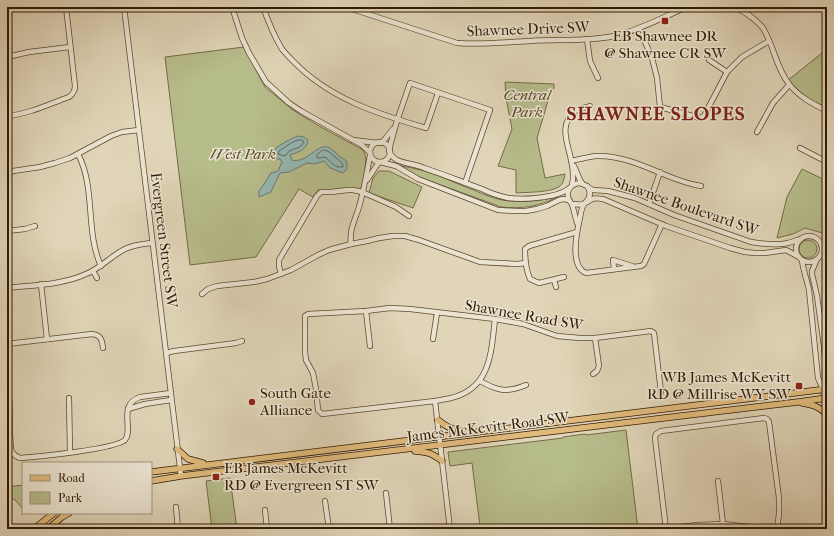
<svg xmlns="http://www.w3.org/2000/svg" width="834" height="536" font-family="'IM FELL French Canon',serif">
  <style>
    .green { fill: #b7bc8b; stroke: #746b47 }
    .water { fill: #94b8b3; stroke: #6c796d }
    .lines { fill: none; stroke-linecap: round; stroke-linejoin: round }
    .shore { stroke: #62695b; stroke-width: 1 }
    .minor-casing { stroke: #5d4930; stroke-width: 6 }
    .major-casing { stroke: #311a03; stroke-width: 7 }
    .minor { stroke: #ebe4d1; stroke-width: 4.5 }
    .major { stroke: #e0ba7c; stroke-width: 5.5 }
    .poi-dot { fill: #8f2418; stroke: #ebe4d1; stroke-width: 1.5 }
    .labels { text-anchor: middle; dominant-baseline: central; stroke-width: 3; stroke-linejoin: round; paint-order: stroke }
    .street-label { font-size: 15px; fill: #311a03; stroke: #ebe4d1 }
    .poi-label { font-size: 15px; fill: #311a03; stroke: #ebe4d1; text-anchor: start }
    .park-label { font-size: 15px; font-style: italic; fill: #594b2c; stroke: #ebe4d1 }
    .district-label { font-size: 19px; font-weight: bold; letter-spacing: 1px; fill: #7a1f14; stroke: #ebe4d1 }
  </style>
  <rect width="100%" height="100%" fill="#e0d5b8"/>
  <filter id="stains"><feTurbulence type="fractalNoise" baseFrequency=".005" numOctaves="4"/><feColorMatrix values="0 0 0 0 .2 0 0 0 0 .09 0 0 0 0 .02 0 0 0 .5 -.17"/></filter>
  <radialGradient id="worn" r=".72"><stop offset=".6" stop-color="#630" stop-opacity="0"/><stop offset="1" stop-color="#630" stop-opacity=".3"/></radialGradient>
  <g class="green">
    <polygon points="244,47 265,87 293,110 319,126 363,150 366,157 363,191 318,190 313,197 299,189 256,257 190,265 165,57"/>
    <polygon points="827,49 827,111 813,103 787,81"/>
    <path d="M505,82l49,2v4l-4,6 -13,44 8,40 20,-4c-1,4 -1,7 -3,10 -6,9 -35,8 -46,9v-23l-18,-4 14,-37 -6,-31z"/>
    <path d="M401,166c26,3 51,16 75,25 9,4 17,7 26,9 17,3 39,1 55,-3 -18,10 -36,12 -56,10l-82,-30z"/>
    <polygon points="802,169 827,181 827,235 819,232 805,228 793,234 777,238 787,197"/>
    <polygon points="379,171 389,171 422,187 413,208 369,193 373,178"/>
    <circle cx="808" cy="249" r="9"/>
    <polygon points="626,430 638,529 458,529 480,526 472,463 450,466 448,452 563,438 563,437 585,434 586,435"/>
    <polygon points="230,478 237,529 212,529 206,481"/>
    <polygon points="23,485 23,509 14,499 7,500 7,487"/>
  </g>
  <path class="water" d="M298,136l6,1 4,3c-1,10 -10,12 -18,15l2,5c16,4 26,-19 38,-12 2,1 3,3 5,4 3,3 7,6 10,8l2,2v7l-4,4 -13,-5 -6,-7 -9,3 -8,-1 -18,9 -9,1 -9,19 -12,5v-6l5,-7 7,-11 7,-2 4,-9 -2,-3h-3l-6,-6c7,-8 17,-13 27,-17z"/>
  <g class="lines">
    <g class="shore">
      <path d="M298,140h4l2,2c-4,9 -13,4 -19,14l-7,-2 1,-3 12,-8z"/>
      <path d="M323,150l5,1 14,12 1,2v2c-10,1 -11,-5 -18,-10l-8,1v-3z"/>
    </g>
    <defs>
      <g id="minor">
        <polyline points="124,7 181,476"/>
        <polyline points="232,7 242,38 249,53 266,82 289,103 301,111 362,145 370,153"/>
        <path d="M263,7c5,14 11,29 19,42 3,4 8,9 12,13 36,37 84,52 132,66l12,-35"/>
        <path d="M346,7l111,36c25,2 49,-1 74,-2 28,-2 64,1 91,-7 23,-7 44,-18 65,-27"/>
        <path d="M736,7c10,6 20,12 27,21 11,18 13,40 26,56 10,13 24,20 38,27"/>
        <polyline points="827,9 827,12"/>
        <polyline points="639,28 652,58 657,78 660,107 700,118 704,116 727,72 742,57 769,41"/>
        <polyline points="587,39 590,61 598,78"/>
        <polyline points="7,57 29,52 70,47"/>
        <polyline points="709,60 727,72"/>
        <path d="M7,116c22,-2 42,-12 62,-19 4,-3 6,-6 6,-11l-9,-79"/>
        <polyline points="757,132 773,103 789,85"/>
        <polyline points="353,140 378,143"/>
        <circle cx="380" cy="152" r="10"/>
        <polyline points="381,143 385,139 393,129"/>
        <polyline points="800,148 827,162"/>
        <polyline points="389,150 396,124 410,83 490,110 465,183"/>
        <path d="M389,151c2,4 4,7 8,9 8,4 19,4 27,8 19,6 38,14 58,21 8,4 17,7 26,9 14,2 49,0 60,-9"/>
        <path d="M78,154c18,34 7,77 23,112"/>
        <path d="M370,155c-3,17 -6,35 -11,52 -4,13 -10,23 -8,37l16,-3 12,-3 14,-2h12l14,4 61,22 37,2 9,-1"/>
        <path d="M571,161c9,-2 17,-4 25,-5 23,-1 46,9 67,18 12,5 25,10 38,12"/>
        <polyline points="380,162 396,166 418,179 498,210 516,211 526,211 537,209 547,206 559,200 563,199 569,200"/>
        <polyline points="574,166 580,180 582,183"/>
        <polyline points="7,174 13,171 40,167 55,163 70,158 111,136 122,132 139,130"/>
        <polyline points="367,180 379,162"/>
        <path d="M572,185c2,-8 1,-17 -1,-25 -3,-17 -13,-35 4,-49 5,-3 10,-3 15,-5"/>
        <path d="M588,187l5,3 15,1 27,7 39,17 77,27c12,2 25,4 37,1 4,-1 9,-3 13,-4"/>
        <path d="M586,202c5,-6 5,-11 1,-16l-7,-3c-12,1 -16,12 -8,21 4,0 8,1 11,0 10,-4 7,-7 20,-5l63,27 64,22 15,4 10,1h10l21,-3 13,7"/>
        <path d="M585,203c-4,5 -4,9 -5,15 -3,13 -11,48 6,55l55,-7 3,-2 18,-40"/>
        <polyline points="572,204 577,223"/>
        <polyline points="649,204 660,172"/>
        <polyline points="7,231 25,229 35,226"/>
        <circle cx="809" cy="249" r="13"/>
        <polyline points="821,255 827,253"/>
        <polyline points="817,259 812,271 812,274 817,296 824,346 826,372 823,389"/>
        <path d="M802,260c1,10 5,20 7,30l9,88 5,11 4,32"/>
        <polyline points="614,269 613,260 632,266"/>
        <polyline points="93,271 97,278"/>
        <polyline points="281,274 279,266 279,260 317,196 321,192 331,192 348,190 353,190 362,192 396,207 409,216"/>
        <path d="M564,277l-25,6 -9,-4c-4,-9 -5,-20 -5,-30l4,-3 48,-14"/>
        <polyline points="554,280 556,287"/>
        <polyline points="41,284 47,339"/>
        <path d="M7,288c26,-3 55,-3 79,-14 15,-6 25,-18 39,-25 8,-4 18,-5 27,-6"/>
        <polyline points="202,294 208,289 217,286 254,282 267,279 291,270 318,255 329,250 351,244"/>
        <polyline points="366,311 370,346"/>
        <path d="M495,319c-4,34 -4,69 -44,79 -5,1 -10,2 -16,3l-113,13 -4,-4 -2,-21 -3,-16 -7,-13 -1,-8v-36l3,-2 58,-3 24,-3 20,1 85,10 28,5 34,12 23,2h15l56,-7 3,2 7,59"/>
        <polyline points="433,339 437,313"/>
        <path d="M7,344l85,-10c9,1 10,6 11,14"/>
        <polyline points="166,353 174,351 236,343 242,341"/>
        <polyline points="593,374 597,371 599,366 595,338"/>
        <path d="M7,381c4,18 2,37 3,55 1,5 0,12 2,16 2,3 5,5 8,6 16,-1 96,-9 105,-18 9,-10 -8,-35 15,-43l31,-4"/>
        <path d="M480,381c18,10 26,12 46,4"/>
        <polyline points="69,398 70,452"/>
        <polyline points="435,401 450,529"/>
        <polyline points="128,409 145,404 171,400"/>
        <polyline points="718,481 723,524"/>
        <polyline points="386,493 390,529"/>
        <polyline points="325,501 329,529"/>
        <polyline points="176,507 178,529"/>
        <polyline points="265,510 267,529"/>
        <polyline points="107,527 108,529"/>
        <polyline points="666,529 655,438 656,434 661,431 764,418 767,419 769,422 779,498 779,514 777,529"/>
        <polyline points="666,529 697,525 723,524 767,529"/>
      </g>
      <g id="major">
        <polyline points="826,372 827,373"/>
        <path d="M802,403c10,2 17,3 24,11"/>
        <path d="M438,420c10,8 14,9 26,12"/>
        <polyline points="177,449 188,459 203,463"/>
        <path d="M415,451c12,1 17,2 27,10"/>
        <polyline points="151,472 827,389"/>
        <polyline points="151,481 181,476 798,402 827,398"/>
        <polyline points="34,529 54,513"/>
        <polyline points="48,529 62,517 69,513"/>
      </g>
    </defs>
    <use href="#minor" class="minor-casing"/>
    <use href="#major" class="major-casing"/>
    <use href="#minor" class="minor"/>
    <use href="#major" class="major"/>
  </g>
  <g class="poi-dot">
    <rect x="661" y="17" width="8" height="8" rx="2"/>
    <rect x="795" y="382" width="8" height="8" rx="2"/>
    <circle cx="252" cy="402" r="4"/>
    <rect x="212" y="473" width="8" height="8" rx="2"/>
  </g>
  <g class="labels">
    <g class="street-label">
      <text transform="translate(528 29) rotate(-2)">Shawnee Drive SW</text>
      <text transform="translate(686 206) rotate(19)">Shawnee Boulevard SW</text>
      <text transform="translate(164 240) rotate(83)">Evergreen Street SW</text>
      <text transform="translate(524 315) rotate(10)">Shawnee Road SW</text>
      <text transform="translate(488 427) rotate(-7)">James McKevitt Road SW</text>
    </g>
    <g class="poi-label">
      <text x="665" y="36" text-anchor="middle">EB Shawnee DR<tspan x="665" dy="17">@ Shawnee CR SW</tspan></text>
      <text x="791" y="377" text-anchor="end">WB James McKevitt<tspan x="791" dy="17">RD @ Millrise WY SW</tspan></text>
      <text x="260" y="393">South Gate<tspan x="260" dy="17">Alliance</tspan></text>
      <text x="224" y="468">EB James McKevitt<tspan x="224" dy="17">RD @ Evergreen ST SW</tspan></text>
    </g>
    <g class="park-label">
      <text x="527" y="95">Central<tspan x="527" dy="17">Park</tspan></text>
      <text x="243" y="154">West Park</text>
    </g>
    <g class="district-label">
      <text x="656" y="114">SHAWNEE SLOPES</text>
    </g>
  </g>
  <rect width="834" height="536" fill="none" stroke="#e0d5b8" stroke-width="24"/>
  <rect x="8" y="8" width="818" height="520" fill="none" stroke="#311a03" stroke-width="2"/>
  <rect x="12" y="12" width="810" height="512" fill="none" stroke="#311a03"/>
  <rect x="22" y="462" width="130" height="52" fill="#ebe4d1" stroke="#a1937f"/>
  <rect x="30" y="475" width="20" height="6" fill="#e0ba7c" stroke="#a1937f"/>
  <text x="58" y="482" font-size="12" fill="#311a03">Road</text>
  <rect x="30" y="492" width="20" height="12" fill="#b7bc8b" stroke="#a1937f"/>
  <text x="58" y="502" font-size="12" fill="#311a03">Park</text>
  <rect width="100%" height="100%" filter="url(#stains)"/>
  <rect width="100%" height="100%" fill="url(#worn)"/>
</svg>
